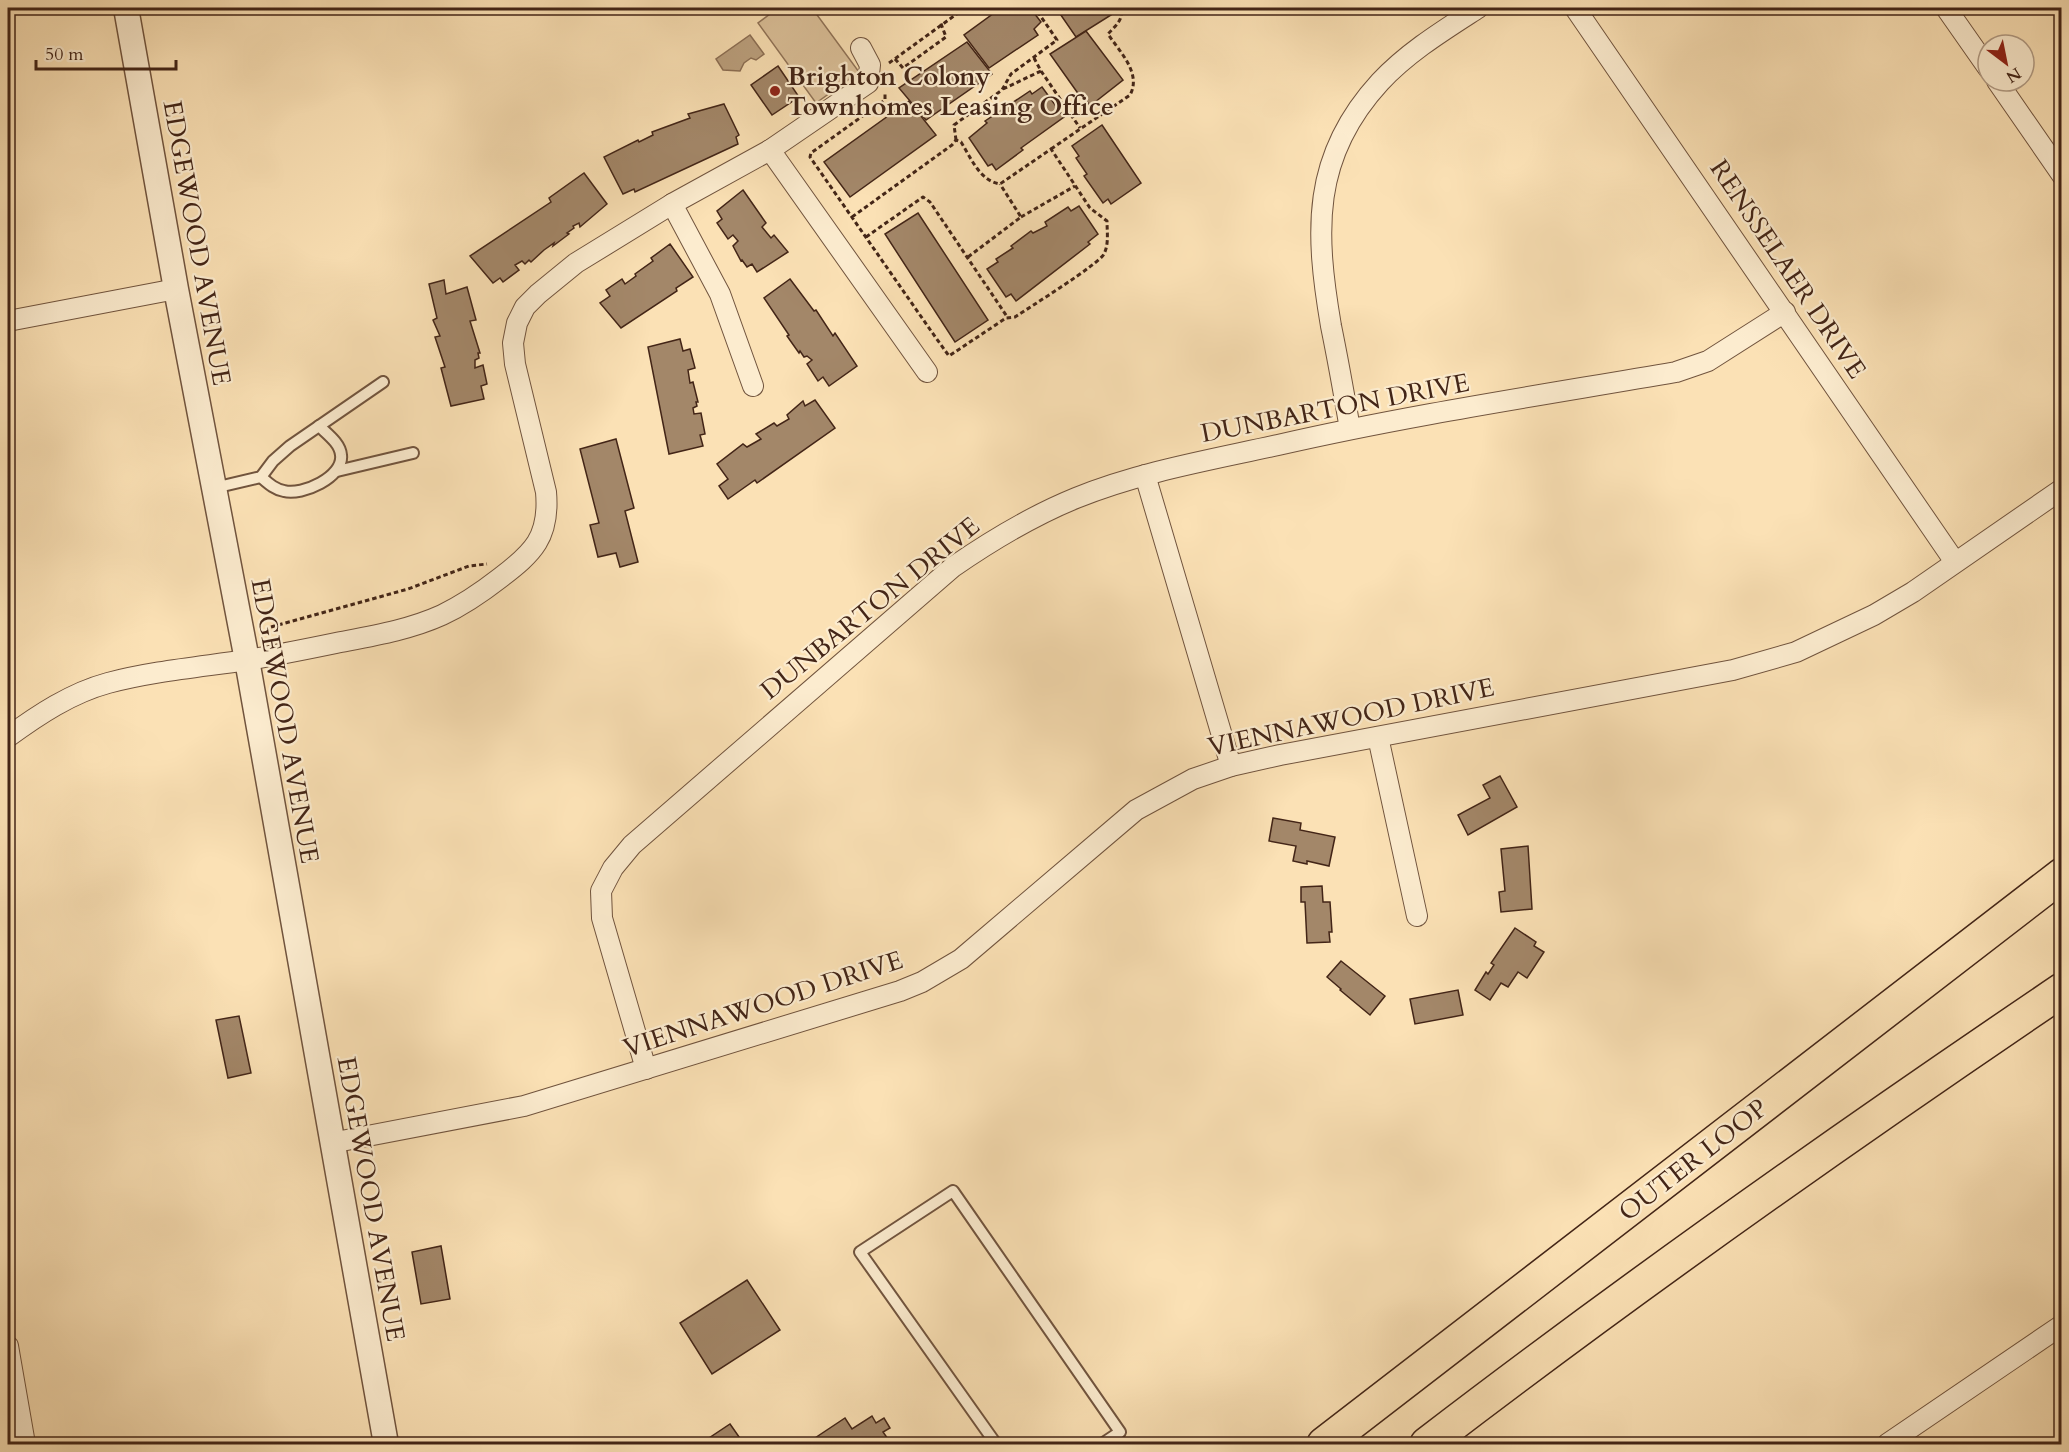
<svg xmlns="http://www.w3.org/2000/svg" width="2069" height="1452" font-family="Cardo,serif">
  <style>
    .green { fill: #dcc19a; stroke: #907358; stroke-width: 1.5 }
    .water { fill: #bca17f; stroke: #8c6f55; stroke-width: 1.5 }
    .building { fill: #a38769; stroke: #432517; stroke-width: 1.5 }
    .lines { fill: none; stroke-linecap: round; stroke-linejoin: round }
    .service-casing { stroke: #71543e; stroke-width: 14 }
    .minor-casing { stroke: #71543e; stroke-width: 22 }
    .tertiary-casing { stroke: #71543e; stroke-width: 27 }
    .motorway-casing { stroke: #432517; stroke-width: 36 }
    .path { stroke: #432517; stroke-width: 3; stroke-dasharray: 4.5 3; stroke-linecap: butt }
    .service { stroke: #fceccf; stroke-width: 10 }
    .minor { stroke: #fceccf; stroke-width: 20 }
    .tertiary { stroke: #fceccf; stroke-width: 24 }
    .motorway { stroke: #fbe1b5; stroke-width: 33 }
    .poi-dot { fill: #8f2418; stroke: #fceccf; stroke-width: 2 }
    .labels { text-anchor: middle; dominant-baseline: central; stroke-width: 4.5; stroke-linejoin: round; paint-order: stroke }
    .poi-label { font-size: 26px; font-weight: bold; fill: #432517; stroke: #fceccf; text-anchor: start }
    .street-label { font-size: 26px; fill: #432517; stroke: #fceccf }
  </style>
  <rect width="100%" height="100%" fill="#fbe1b5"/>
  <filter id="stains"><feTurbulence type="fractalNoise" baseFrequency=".00333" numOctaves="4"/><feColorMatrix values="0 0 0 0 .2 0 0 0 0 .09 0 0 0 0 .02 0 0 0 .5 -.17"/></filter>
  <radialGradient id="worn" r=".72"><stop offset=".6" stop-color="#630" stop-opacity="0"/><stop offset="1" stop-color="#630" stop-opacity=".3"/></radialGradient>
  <polygon class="green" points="778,8 812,8 859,72 816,103 758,23"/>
  <polygon class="water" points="750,35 764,54 756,60 751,58 744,63 740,71 723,70 716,59"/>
  <g class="building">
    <polygon points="1001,8 1024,8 1027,12 1031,9 1041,22 1034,29 1038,35 989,68 964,35"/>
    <polygon points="1056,8 1106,8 1111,15 1076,37"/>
    <polygon points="1086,31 1123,80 1090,106 1084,97 1082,99 1050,54"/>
    <polygon points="967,42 992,74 926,120 899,88"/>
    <polygon points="778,66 799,97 772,115 751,85"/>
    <polygon points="1042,87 1064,117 1021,148 1023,150 996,170 992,164 988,166 969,138 987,123 985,121 1030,91 1032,94"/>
    <polygon points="909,101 936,135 850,197 824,162"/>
    <polygon points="724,104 739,135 736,137 738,144 635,192 634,189 623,194 604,157 638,140 639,142 653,135 652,132 690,118 688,114"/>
    <polygon points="1102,125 1141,183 1111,204 1108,199 1103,203 1084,176 1087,174 1076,158 1079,156 1072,146"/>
    <polygon points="584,173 607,204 580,227 579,223 573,226 574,228 567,233 569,234 553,246 554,243 544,250 531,262 529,260 525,264 522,261 515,265 519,270 503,282 500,278 493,283 470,256 551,202 549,198"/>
    <polygon points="743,190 766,223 762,227 771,238 774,235 788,252 757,272 752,264 747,267 742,260 741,261 733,246 738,241 733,235 728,239 717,223 722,219 717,211"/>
    <polygon points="1079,206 1098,234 1088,242 1090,244 1016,301 1011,294 1006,297 987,269 998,262 996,259 1013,248 1011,246 1031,231 1033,233 1047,226 1045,222 1068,207 1071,211"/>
    <polygon points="918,213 988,320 955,342 885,234"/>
    <polygon points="670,244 693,277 676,288 677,291 621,328 600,303 610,296 606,290 622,279 625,284 636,276 635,274 653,261 651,258"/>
    <polygon points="790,279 814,311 816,310 833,336 835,333 857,366 829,386 823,377 818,381 807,364 812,360 807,356 804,357 800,351 799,353 787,336 789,335 764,298"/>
    <polygon points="444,280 446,294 467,287 476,320 470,321 480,353 478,353 479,358 475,360 475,368 483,365 487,384 481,386 484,399 451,406 441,368 445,367 435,337 440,336 433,320 437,318 429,284"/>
    <polygon points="680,339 683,351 690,349 695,368 688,370 690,383 693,382 698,402 696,402 697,406 693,408 694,414 701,413 705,434 700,435 703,446 669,454 648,347"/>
    <polygon points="815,400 835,428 757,483 755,480 728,499 719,486 728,479 717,464 743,444 747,447 761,439 756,434 774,423 777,426 789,419 787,415 803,401 805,406"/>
    <polygon points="616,439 634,508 625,511 638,562 620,567 616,553 598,557 590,525 599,523 580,449"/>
    <polygon points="1500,776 1517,807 1468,835 1458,815 1490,798 1483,785"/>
    <polygon points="1273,818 1301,823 1300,830 1335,837 1329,866 1307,861 1307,864 1293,861 1296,846 1269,841"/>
    <polygon points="1528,846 1532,909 1501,912 1499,892 1505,891 1501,849"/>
    <polygon points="1322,886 1323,902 1330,902 1332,932 1329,932 1330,942 1307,943 1305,902 1301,902 1301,887"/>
    <polygon points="1515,928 1536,942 1534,946 1544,952 1527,978 1518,972 1508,987 1501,983 1490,1000 1475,990 1486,972 1488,974 1494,965 1491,963"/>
    <polygon points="1341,961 1385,996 1370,1015 1340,990 1341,989 1327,977"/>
    <polygon points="1458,990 1463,1015 1415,1024 1410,999"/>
    <polygon points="239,1016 251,1073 228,1078 216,1020"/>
    <polygon points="441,1246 450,1299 421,1304 412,1252"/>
    <polygon points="747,1280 780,1330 712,1374 680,1323"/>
    <polygon points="872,1416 876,1423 884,1418 890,1428 883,1432 888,1439 880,1444 806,1444 845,1418 852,1429"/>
    <polygon points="730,1424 744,1444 700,1444"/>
  </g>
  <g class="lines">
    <defs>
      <g id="service">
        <polyline points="337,471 413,453"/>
        <path d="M261,477c7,6 13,12 23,14 18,5 60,-14 57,-36 -1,-12 -14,-21 -22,-29"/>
        <polyline points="214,488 261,477 273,461 290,446 383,382"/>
        <polyline points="996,1444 860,1252 953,1191 1120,1432 1102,1444"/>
      </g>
      <g id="minor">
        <polyline points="1575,8 1955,562"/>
        <polyline points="1946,8 1988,68"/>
        <polyline points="1997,81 2062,175"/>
        <polyline points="770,150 927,372"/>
        <polyline points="672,204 720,294 753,386"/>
        <polyline points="8,321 176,289"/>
        <path d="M1350,429c-6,-35 -12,-69 -19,-103 -16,-94 -20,-169 49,-244 28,-30 64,-52 98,-74"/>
        <polyline points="1145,475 1231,766"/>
        <path d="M8,737c30,-22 63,-44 100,-54 46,-12 92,-16 139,-23 30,-5 60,-11 89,-17 36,-7 73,-13 106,-28 21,-10 40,-23 58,-37 33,-25 50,-41 46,-86l-31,-128 -2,-21 4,-20 8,-16 13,-13 38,-31 96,-59 98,-54 98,-67 2,-18 -9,-17"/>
        <polyline points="1378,737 1417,916"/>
        <path d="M646,1069l-44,-151 -1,-27 12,-23 19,-23 321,-278c39,-27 79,-51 123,-69 64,-26 134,-38 202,-53 131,-30 265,-50 398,-73l32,-11 77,-49"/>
        <polyline points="331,1143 524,1106 900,991 922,982 961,959 1136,810 1193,779 1231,766 1280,755 1733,670 1796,652 1874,615 1913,592 2062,489"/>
        <polyline points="8,1346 25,1444"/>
        <polyline points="1887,1444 2062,1325"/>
      </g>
      <polyline id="tertiary" points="126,8 176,289 247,660 386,1444"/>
      <g id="motorway">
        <polyline points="1324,1444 2062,875"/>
        <path d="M1427,1444c206,-158 419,-308 635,-454"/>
      </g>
    </defs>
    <use href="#service" class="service-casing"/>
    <use href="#minor" class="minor-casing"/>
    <use href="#tertiary" class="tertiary-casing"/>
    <use href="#motorway" class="motorway-casing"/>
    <g class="path">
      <polyline points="895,59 903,68 946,37 940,21"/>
      <polyline points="889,63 965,8"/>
      <polyline points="1041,71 1080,128"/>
      <polyline points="1003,89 1041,71 1034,58"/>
      <polyline points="956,140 954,125 1002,90 1011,74 1057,40 1035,8"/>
      <path d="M1051,149l79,-54c12,-22 -11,-44 -22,-61 7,-8 17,-15 12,-26"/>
      <path d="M852,217l100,-72 4,-5 5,2c10,16 19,39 39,42l51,-35 39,59 17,13c0,11 2,23 -3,33 -5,10 -74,53 -89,63l-9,1 -57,38 -13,-18 -126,-181 1,-4 74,-53v-8"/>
      <polyline points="1021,217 1075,186"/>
      <polyline points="866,237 923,197 930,202 1008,318"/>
      <polyline points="968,257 1021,217 1000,184"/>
      <polyline points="271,627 408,589 469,566 487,564"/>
    </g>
    <use href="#service" class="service"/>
    <use href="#minor" class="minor"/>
    <use href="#tertiary" class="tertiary"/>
    <use href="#motorway" class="motorway"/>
  </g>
  <circle class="poi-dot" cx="775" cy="91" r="6"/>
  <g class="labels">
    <g class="poi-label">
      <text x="787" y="76">Brighton Colony<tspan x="787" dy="30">Townhomes Leasing Office</tspan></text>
    </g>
    <g class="street-label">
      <text transform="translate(197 243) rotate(80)">EDGEWOOD AVENUE</text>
      <text transform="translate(1788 269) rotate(56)">RENSSELAER DRIVE</text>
      <text transform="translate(1335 408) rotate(-11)">DUNBARTON DRIVE</text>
      <text transform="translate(870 608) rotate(-39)">DUNBARTON DRIVE</text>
      <text transform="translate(1351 717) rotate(-12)">VIENNAWOOD DRIVE</text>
      <text transform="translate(285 721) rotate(80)">EDGEWOOD AVENUE</text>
      <text transform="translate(763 1004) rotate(-18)">VIENNAWOOD DRIVE</text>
      <text transform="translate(1693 1160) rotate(-38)">OUTER LOOP</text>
      <text transform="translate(371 1199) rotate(80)">EDGEWOOD AVENUE</text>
    </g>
  </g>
  <rect width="2069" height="1452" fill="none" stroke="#fbe1b5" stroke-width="30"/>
  <rect x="9" y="9" width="2051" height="1434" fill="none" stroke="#432517" stroke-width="3"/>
  <rect x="15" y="15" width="2039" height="1422" fill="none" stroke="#432517" stroke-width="1.5"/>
  <g transform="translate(2006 63) rotate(148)"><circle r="28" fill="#fceccf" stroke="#b29c85" stroke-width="1.5"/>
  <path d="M0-4.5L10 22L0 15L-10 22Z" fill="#8f2418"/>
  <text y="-9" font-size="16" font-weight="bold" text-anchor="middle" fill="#432517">N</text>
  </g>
  <path d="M36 60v9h140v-9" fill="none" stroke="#432517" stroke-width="3"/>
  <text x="45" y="60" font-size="18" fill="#432517" stroke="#fceccf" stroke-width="4.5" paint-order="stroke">50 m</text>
  <rect width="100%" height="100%" filter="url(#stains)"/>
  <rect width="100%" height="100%" fill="url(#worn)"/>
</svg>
